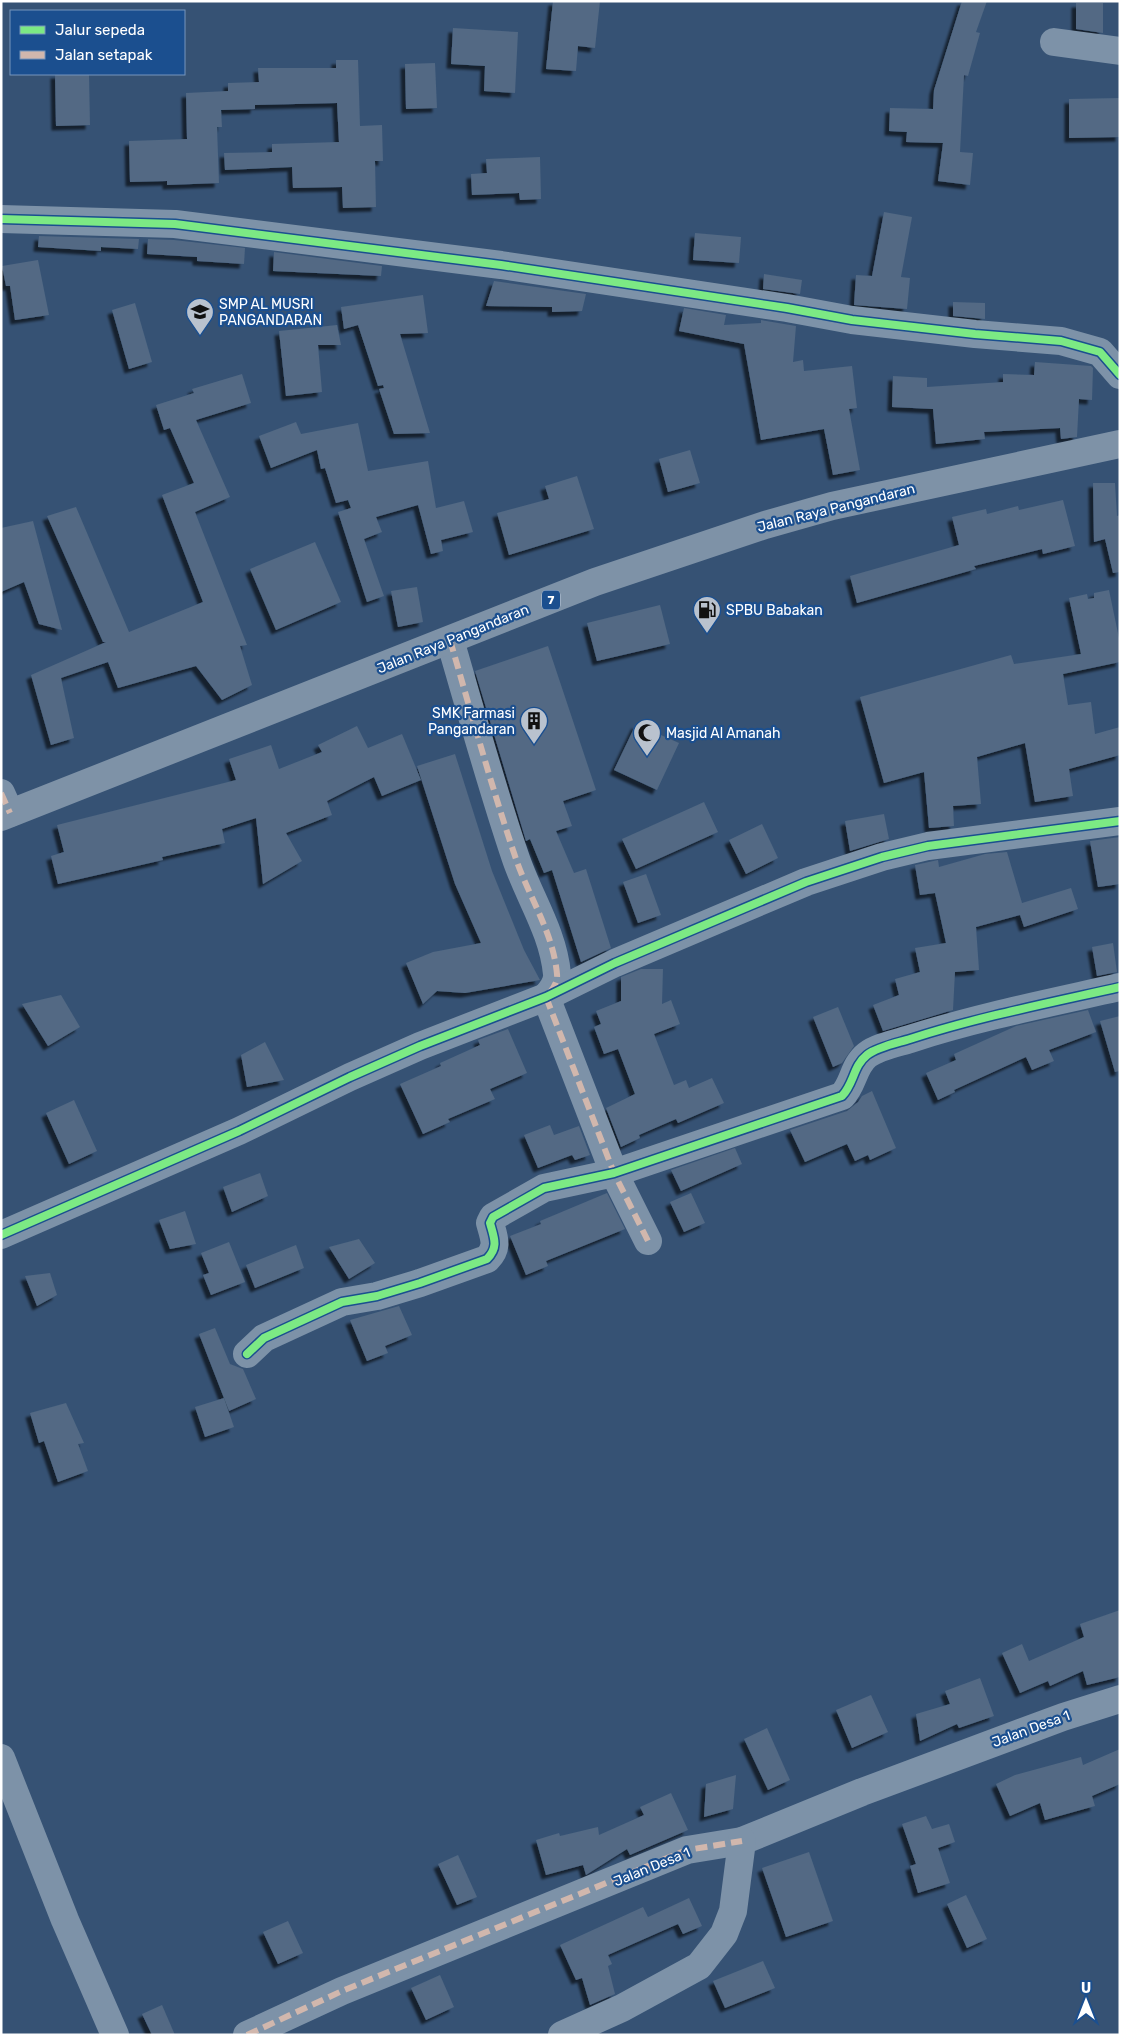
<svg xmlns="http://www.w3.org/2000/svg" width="1121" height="2036" font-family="Rubik,sans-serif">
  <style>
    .building { fill: #526984; filter: url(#shadow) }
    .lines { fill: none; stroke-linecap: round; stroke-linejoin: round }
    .minor { stroke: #7d92a8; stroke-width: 28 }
    .highway { stroke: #7e92a7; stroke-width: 28 }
    .quiet { stroke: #d1b7ad; stroke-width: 6; stroke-dasharray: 12 6; stroke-linecap: butt }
    .cycleway-casing { stroke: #1b4f8f; stroke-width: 11 }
    .cycleway { stroke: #7ce984; stroke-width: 8 }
    .labels { text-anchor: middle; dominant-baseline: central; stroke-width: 4.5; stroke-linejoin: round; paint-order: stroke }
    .shield { fill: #1b4f8f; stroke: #bbcadd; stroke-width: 1 }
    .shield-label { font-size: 12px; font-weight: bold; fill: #fff }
    .poi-label { font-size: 14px; fill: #fff; stroke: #1b4f8f; text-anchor: start }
    .street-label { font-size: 14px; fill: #fff; stroke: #1b4f8f }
  </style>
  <defs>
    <filter id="shadow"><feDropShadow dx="-4.5" dy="4.5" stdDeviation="1" flood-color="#0009"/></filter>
  </defs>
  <rect width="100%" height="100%" fill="#365274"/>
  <g class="building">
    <polygon points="553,1 600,1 595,48 578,46 576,71 546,69"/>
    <polygon points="962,1 987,1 976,32 980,33 968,76 964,75 960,152 973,153 970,185 938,181 943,143 906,142 907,132 889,131 890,108 933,109 934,90"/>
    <polygon points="1076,3 1103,3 1103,33 1076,29"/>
    <polygon points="453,28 518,32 515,93 484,91 485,66 451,64"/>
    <polygon points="336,60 358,60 360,126 382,125 383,161 375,161 376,207 343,208 342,187 293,188 292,167 225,170 224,153 272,152 272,144 339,142 337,103 255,105 255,109 221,110 222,127 217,127 219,183 167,185 167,181 130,182 129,141 187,139 186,93 228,91 228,83 259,82 258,68 336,68"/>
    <polygon points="435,63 437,108 406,109 405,64"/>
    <polygon points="55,74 89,74 90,125 56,126"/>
    <polygon points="1120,98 1120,137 1069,138 1069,99"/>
    <polygon points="540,157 541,199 520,200 519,193 472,195 471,174 487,173 486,159"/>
    <polygon points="884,212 912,217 901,277 910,278 907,309 854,305 856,275 872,276"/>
    <polygon points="695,233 741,237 739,263 693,260"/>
    <polygon points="39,236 139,239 138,249 101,247 101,251 38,247"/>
    <polygon points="148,239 174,240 245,248 244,264 197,261 197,257 147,254"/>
    <polygon points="274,252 382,266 381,276 273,271"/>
    <polygon points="38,260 49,315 15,320 10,286 6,286 2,266"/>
    <polygon points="764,274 802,280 800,294 763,289"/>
    <polygon points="494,281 586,294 582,311 552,312 552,307 486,306"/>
    <polygon points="423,295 428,333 400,334 430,433 394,434 379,389 384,388 383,385 378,386 358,325 344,329 341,307"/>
    <polygon points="953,302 985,303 985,319 953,316"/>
    <polygon points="135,303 152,362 129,369 112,310"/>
    <polygon points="684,308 726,315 724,325 761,323 761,320 796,326 793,362 803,360 804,371 852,366 857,408 849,409 860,470 833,475 824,429 761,440 744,344 679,331"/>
    <polygon points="337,325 341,345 318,345 322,392 286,396 279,331"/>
    <polygon points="1035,362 1091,366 1093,368 1092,400 1079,399 1077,437 1061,439 1060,428 984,432 985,439 936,444 933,409 892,407 893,376 927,378 927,387 1003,382 1003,374 1034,375"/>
    <polygon points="242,374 251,403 196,420 230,497 195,512 247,645 240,646 252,685 222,700 196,666 118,688 108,662 61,678 74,738 51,745 31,675 106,642 103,642 47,516 76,507 129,632 203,602 162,495 194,483 170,428 164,430 156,405 194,393 192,389"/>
    <polygon points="296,422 301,434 358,423 368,471 428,461 436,508 464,501 473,532 441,540 443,551 431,554 418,505 376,517 382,532 364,539 384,596 367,602 338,512 351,508 348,500 336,503 325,468 321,469 317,450 271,468 259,436"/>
    <polygon points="690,450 700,483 668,492 659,459"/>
    <polygon points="577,476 594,529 509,555 497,513 549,499 545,486"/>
    <polygon points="1093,483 1115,483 1117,516 1120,515 1120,572 1113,573 1105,539 1094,542"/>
    <polygon points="1063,500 1075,546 1043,554 1042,549 974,566 976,569 857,603 850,576 959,545 952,517 986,509 987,514 1018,506 1019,510"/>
    <polygon points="33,521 62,630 39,624 24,582 1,592 1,528"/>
    <polygon points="315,542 341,602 276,630 250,569"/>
    <polygon points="417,587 423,622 398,627 391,591"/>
    <polygon points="1109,590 1120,643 1120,662 1063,674 1068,705 1091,702 1095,734 1120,727 1120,755 1069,769 1073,796 1035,802 1025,743 977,757 981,804 953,806 954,826 929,828 924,772 884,783 860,697 1011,655 1014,664 1081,654 1069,598 1087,594 1088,599 1094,598 1094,593"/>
    <polygon points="660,605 670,644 597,661 587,623"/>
    <polygon points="548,646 596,790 563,801 572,826 556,831 574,873 586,869 611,948 581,962 552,870 544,873 530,839 526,841 475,671"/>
    <polygon points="636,724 679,743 657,790 614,770"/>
    <polygon points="357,726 368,748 402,734 421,780 382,796 374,777 327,801 332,815 286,833 302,861 263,884 256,818 222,829 225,843 162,857 163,860 58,884 51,856 64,852 57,825 236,780 229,759 271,745 279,769 322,752 318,745"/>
    <polygon points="455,754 492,871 524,950 540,980 465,993 437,991 423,1004 406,963 433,952 481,943 455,884 417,766"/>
    <polygon points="704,802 718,832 636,869 622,839"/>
    <polygon points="884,814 889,839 850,851 845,821"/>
    <polygon points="762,824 778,858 746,874 729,840"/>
    <polygon points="1120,837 1120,884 1098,887 1090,841"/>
    <polygon points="1007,852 1022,903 1071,888 1078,909 1024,927 1020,915 976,927 979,970 955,972 953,1010 883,1031 873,1005 899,995 895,979 920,972 915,948 946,943 935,893 920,895 915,865 938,860 939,867 985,854"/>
    <polygon points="646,874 661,915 638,923 623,882"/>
    <polygon points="1113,943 1117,972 1097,976 1092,947"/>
    <polygon points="641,969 663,969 662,1004 671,1000 680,1024 654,1034 674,1085 686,1080 689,1088 712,1078 724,1103 678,1123 676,1119 639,1135 640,1138 621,1147 606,1108 635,1094 618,1049 604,1054 594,1027 601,1024 596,1011 621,1001 621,977"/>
    <polygon points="61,995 80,1027 48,1046 22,1004"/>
    <polygon points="838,1007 854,1046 842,1063 833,1067 813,1017"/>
    <polygon points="1088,1010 1096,1032 1049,1050 1054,1061 1032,1070 1026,1057 954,1090 955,1092 938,1100 926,1073 956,1060 954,1054 1016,1026"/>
    <polygon points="1120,1016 1120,1071 1115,1072 1100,1021"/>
    <polygon points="508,1029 527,1073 490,1089 495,1099 448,1119 450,1122 423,1134 400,1084 441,1066 440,1063 480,1045 478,1040"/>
    <polygon points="265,1042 284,1080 247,1087 241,1055"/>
    <polygon points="872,1091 896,1148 870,1160 868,1155 855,1161 847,1144 805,1162 790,1130 847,1111 858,1102 862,1096"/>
    <polygon points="74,1100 97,1151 69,1164 46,1113"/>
    <polygon points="550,1125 554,1135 579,1126 590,1155 575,1160 572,1155 538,1168 524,1135"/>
    <polygon points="735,1148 742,1164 681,1191 671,1170"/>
    <polygon points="260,1173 268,1196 232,1212 223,1187"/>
    <polygon points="607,1193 625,1229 546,1261 548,1266 526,1275 510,1236 541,1224 540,1221"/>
    <polygon points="691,1193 705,1223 684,1232 670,1202"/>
    <polygon points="185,1211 196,1244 170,1249 159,1220"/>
    <polygon points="359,1239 375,1263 349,1279 329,1247"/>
    <polygon points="229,1242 245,1282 211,1295 203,1275 209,1273 201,1253"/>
    <polygon points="296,1245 304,1268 255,1288 246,1265"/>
    <polygon points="50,1273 57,1295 37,1306 25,1276"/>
    <polygon points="399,1306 412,1335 385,1346 388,1353 367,1361 350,1320"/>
    <polygon points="215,1328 230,1364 243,1369 256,1399 229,1411 199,1334"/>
    <polygon points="224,1398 234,1427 205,1437 195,1407"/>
    <polygon points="66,1403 84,1443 78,1444 88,1471 58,1482 44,1441 39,1443 30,1413"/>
    <polygon points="1120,1610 1120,1677 1087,1685 1083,1671 1050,1686 1048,1681 1020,1693 1002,1653 1022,1644 1029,1661 1084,1637 1080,1624"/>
    <polygon points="980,1678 994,1716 959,1728 957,1724 920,1741 916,1714 950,1704 945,1691"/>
    <polygon points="871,1695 888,1732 852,1748 836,1710"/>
    <polygon points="767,1728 790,1780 768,1790 744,1739"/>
    <polygon points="1120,1749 1120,1784 1092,1796 1095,1806 1045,1820 1040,1803 1010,1816 996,1784 1015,1775 1081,1757 1083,1765"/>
    <polygon points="736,1775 733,1809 704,1817 706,1784"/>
    <polygon points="671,1793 688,1830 630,1855 627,1849 586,1875 583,1865 546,1875 536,1840 559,1833 560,1836 598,1827 599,1835 644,1815 640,1807"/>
    <polygon points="926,1816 932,1829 949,1824 955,1842 938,1848 950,1883 918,1893 910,1866 916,1864 902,1824"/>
    <polygon points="809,1852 833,1921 786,1937 762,1868"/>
    <polygon points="458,1855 477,1897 457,1905 438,1864"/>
    <polygon points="966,1895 987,1939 967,1948 947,1904"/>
    <polygon points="689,1898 702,1926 683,1934 678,1924 608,1955 612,1964 608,1966 615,1994 590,2005 582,1978 576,1980 560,1945 643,1907 648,1917"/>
    <polygon points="288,1921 303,1953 278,1964 263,1932"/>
    <polygon points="763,1961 775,1988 725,2008 713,1981"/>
    <polygon points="440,1975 454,2007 426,2020 411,1988"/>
    <polygon points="162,2005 175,2035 152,2035 142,2014"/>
  </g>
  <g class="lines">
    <g class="minor">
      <polyline points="1054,42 1120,51"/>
      <polyline points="1,219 175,224 501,265 787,308 852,320 975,334 1061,341 1100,352 1120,375"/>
      <path d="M450,640c21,72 41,145 65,216 13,40 38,75 42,118 1,10 -6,17 -11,23l68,176 34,68"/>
      <polyline points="1,793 10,813"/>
      <polyline points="1,1235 239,1131 350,1077 420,1046 546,997 615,963 806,882 882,857 928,846 1120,821"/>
      <path d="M247,1354l17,-16 78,-36 35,-6 43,-13 67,-24c12,-12 7,-21 3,-36l3,-6 51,-29 70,-15 228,-77c12,-12 11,-30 25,-41 10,-8 30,-12 43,-16 68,-22 139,-36 210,-52"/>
      <polyline points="1,1758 65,1920 115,2035"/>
      <polyline points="247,2035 342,1991 687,1850 742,1841 862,1792 1063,1717 1120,1699"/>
      <polyline points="562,2035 622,2008 699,1966 724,1934 733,1911 742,1841"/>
    </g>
    <polyline class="highway" points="1,817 595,582 765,525 832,506 1120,444"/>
    <g class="quiet">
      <path d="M450,640c21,72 41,145 65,216 13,40 38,75 42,118 1,10 -6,17 -11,23l68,176 34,68"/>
      <polyline points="1,793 10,813"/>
      <polyline points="247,2035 342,1991 687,1850 742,1841"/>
    </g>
    <defs>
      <g id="cycleway">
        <polyline points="1,219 175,224 501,265 787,308 852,320 975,334 1061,341 1100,352 1120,375"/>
        <polyline points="1,1235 239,1131 350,1077 420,1046 546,997 615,963 806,882 882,857 928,846 1120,821"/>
        <path d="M247,1354l17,-16 78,-36 35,-6 43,-13 67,-24c12,-12 7,-21 3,-36l3,-6 51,-29 70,-15 228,-77c12,-12 11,-30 25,-41 10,-8 30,-12 43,-16 68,-22 139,-36 210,-52"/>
      </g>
    </defs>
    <use href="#cycleway" class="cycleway-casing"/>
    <use href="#cycleway" class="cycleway"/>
  </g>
  <defs>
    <symbol id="school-pin" viewBox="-11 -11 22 30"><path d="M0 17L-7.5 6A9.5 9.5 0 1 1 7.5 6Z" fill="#b9c2ce" stroke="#1b4f8f"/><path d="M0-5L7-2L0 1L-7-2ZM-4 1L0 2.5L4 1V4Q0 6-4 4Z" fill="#111"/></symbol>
    <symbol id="fuel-pin" viewBox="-11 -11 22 30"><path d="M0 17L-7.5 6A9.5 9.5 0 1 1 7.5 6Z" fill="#b9c2ce" stroke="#1b4f8f"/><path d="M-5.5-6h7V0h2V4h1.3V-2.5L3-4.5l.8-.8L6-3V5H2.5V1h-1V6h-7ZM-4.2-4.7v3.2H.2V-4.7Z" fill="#111"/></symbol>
    <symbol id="building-pin" viewBox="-11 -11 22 30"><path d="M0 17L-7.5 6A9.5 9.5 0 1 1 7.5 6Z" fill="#b9c2ce" stroke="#1b4f8f"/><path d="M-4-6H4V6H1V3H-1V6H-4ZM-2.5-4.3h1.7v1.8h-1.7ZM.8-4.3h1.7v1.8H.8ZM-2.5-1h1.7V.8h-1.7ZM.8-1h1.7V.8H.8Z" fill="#111"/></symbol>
    <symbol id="mosque-pin" viewBox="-11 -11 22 30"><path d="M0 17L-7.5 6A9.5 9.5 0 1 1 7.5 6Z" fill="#b9c2ce" stroke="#1b4f8f"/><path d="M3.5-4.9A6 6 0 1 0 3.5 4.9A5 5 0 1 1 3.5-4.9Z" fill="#111"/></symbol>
  </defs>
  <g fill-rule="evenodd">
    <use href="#school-pin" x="184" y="296" width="32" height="43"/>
    <use href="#fuel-pin" x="691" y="594" width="32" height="43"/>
    <use href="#building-pin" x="518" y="705" width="32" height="43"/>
    <use href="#mosque-pin" x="631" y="717" width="32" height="43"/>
  </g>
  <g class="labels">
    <rect class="shield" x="542" y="590.5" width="18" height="19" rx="4"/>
    <g class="shield-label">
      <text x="551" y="600">7</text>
    </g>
    <g class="poi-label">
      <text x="219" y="304">SMP AL MUSRI<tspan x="219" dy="16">PANGANDARAN</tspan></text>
      <text x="726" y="610">SPBU Babakan</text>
      <text x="515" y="713" text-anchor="end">SMK Farmasi<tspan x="515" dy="16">Pangandaran</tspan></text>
      <text x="666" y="733">Masjid Al Amanah</text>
    </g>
    <g class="street-label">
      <text transform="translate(836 508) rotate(-14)">Jalan Raya Pangandaran</text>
      <text transform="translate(453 639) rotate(-22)">Jalan Raya Pangandaran</text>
      <text transform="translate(1031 1729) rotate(-20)">Jalan Desa 1</text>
      <text transform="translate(652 1867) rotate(-22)">Jalan Desa 1</text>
    </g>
  </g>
  <rect width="1121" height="2036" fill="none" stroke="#ffffff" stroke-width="5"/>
  <rect x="10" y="10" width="175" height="65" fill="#1b4f8f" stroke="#7695bc"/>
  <rect x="20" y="26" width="25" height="8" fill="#7ce984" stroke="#7695bc"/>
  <text x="55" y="35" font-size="15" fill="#ffffff">Jalur sepeda</text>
  <rect x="20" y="51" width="25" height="8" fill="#d1b7ad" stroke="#7695bc"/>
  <text x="55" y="60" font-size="15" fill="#ffffff">Jalan setapak</text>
  <g transform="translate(1086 2001)" stroke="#1b4f8f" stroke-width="4" paint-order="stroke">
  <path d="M0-4L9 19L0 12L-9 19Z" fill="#ffffff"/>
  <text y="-8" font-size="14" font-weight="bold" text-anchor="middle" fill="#ffffff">U</text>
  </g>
</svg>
